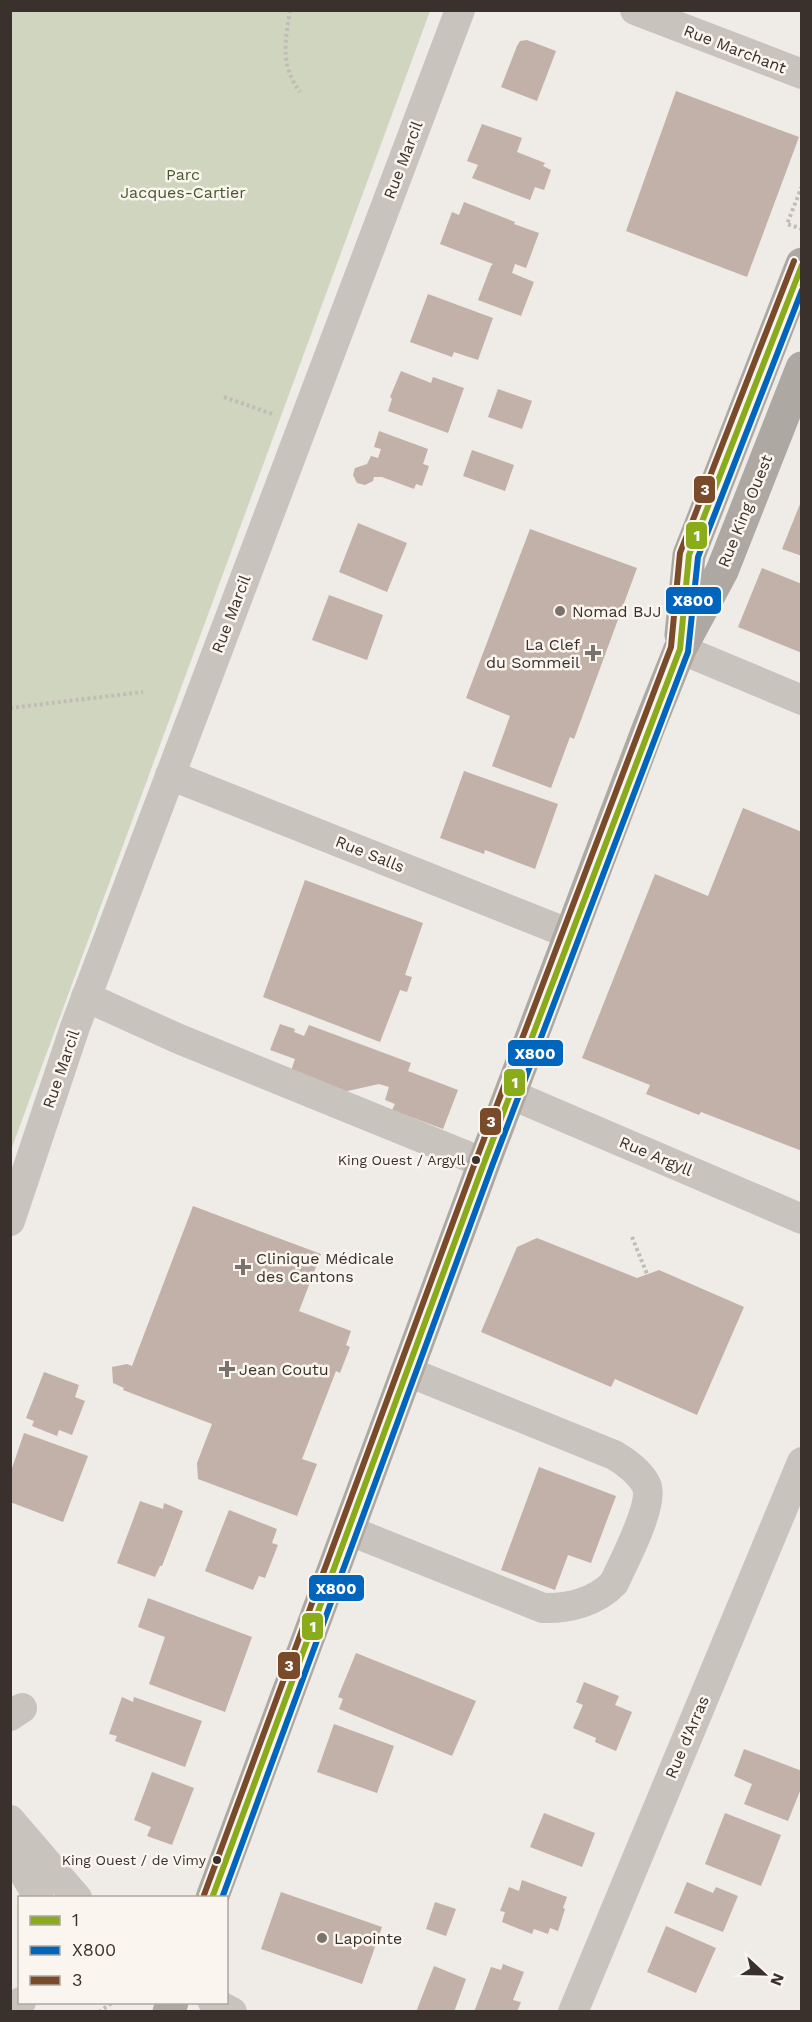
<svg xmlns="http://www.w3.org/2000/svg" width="812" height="2022" font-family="'Work Sans',sans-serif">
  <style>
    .green { fill: #d0d5c0 }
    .building { fill: #c2b1a8 }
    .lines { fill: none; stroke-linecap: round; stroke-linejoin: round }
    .path { stroke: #c2bcb6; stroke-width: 4; stroke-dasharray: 3 3; stroke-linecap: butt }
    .minor { stroke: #c9c3be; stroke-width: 30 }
    .major { stroke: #aea8a3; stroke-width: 33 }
    .bus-1-casing { stroke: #faf5ee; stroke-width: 10 }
    .bus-2-casing { stroke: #faf5ee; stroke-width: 10 }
    .bus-3-casing { stroke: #faf5ee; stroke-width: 10 }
    .bus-1 { stroke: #8bac1a; stroke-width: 6 }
    .bus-2 { stroke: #0065bd; stroke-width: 6 }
    .bus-3 { stroke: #7a4b2a; stroke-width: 6 }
    .poi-dot { fill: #79726d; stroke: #faf5ee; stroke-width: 2 }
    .bus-dot { fill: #3a312c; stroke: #faf5ee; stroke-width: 2 }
    .labels { text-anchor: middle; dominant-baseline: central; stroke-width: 5; stroke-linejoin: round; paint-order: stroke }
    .bus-label { font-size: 14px; fill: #3a312c; stroke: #faf5ee; text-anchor: end }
    .street-label { font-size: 16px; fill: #3a312c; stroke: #faf5ee }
    .park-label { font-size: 16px; fill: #485830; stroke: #faf5ee }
    .poi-label { font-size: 16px; fill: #3a312c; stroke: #faf5ee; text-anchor: start }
    .line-badge { stroke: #faf5ee; stroke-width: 2 }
    .badge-label { font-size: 16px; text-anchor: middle; font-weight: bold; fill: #fff }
  </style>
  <rect width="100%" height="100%" fill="#efebe6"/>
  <polygon class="green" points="11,10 430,11 11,1150 10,11"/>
  <g class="building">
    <polygon points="527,40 556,51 537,101 501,87 517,46 520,41"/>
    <polygon points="676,91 799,137 747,277 626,231"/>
    <polygon points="482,124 522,138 517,152 545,163 543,166 551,170 544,190 535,187 530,200 472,178 478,165 467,161"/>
    <polygon points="464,202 515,222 514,224 539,233 526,268 515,264 512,273 534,282 521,316 478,300 491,266 493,264 440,244 452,212 459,215"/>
    <polygon points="428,294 493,318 478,360 454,352 452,357 410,342"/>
    <polygon points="401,371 431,383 433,377 464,388 448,433 388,411 392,399 390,397"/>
    <polygon points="498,389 532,401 522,429 488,417"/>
    <polygon points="379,431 428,449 423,464 429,466 422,486 416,484 414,489 382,477 374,477 373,481 365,485 357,483 353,475 355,468 367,464 371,456 378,458 381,449 374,447"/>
    <polygon points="472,450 514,465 505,491 463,476"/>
    <polygon points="800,504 802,505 802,556 782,549"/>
    <polygon points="358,523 407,543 387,592 339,572"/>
    <polygon points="530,529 637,568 574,739 570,737 551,788 492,766 510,716 466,698"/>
    <polygon points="762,568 802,584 802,653 738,627"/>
    <polygon points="329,595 383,615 367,660 312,640"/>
    <polygon points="464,771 558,804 535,869 485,850 484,854 440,838"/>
    <polygon points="743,808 802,832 802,1151 701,1112 699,1115 646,1094 650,1085 582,1058 655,874 708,896"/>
    <polygon points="305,880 423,923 405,975 412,977 407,992 400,990 380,1042 263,997"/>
    <polygon points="280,1024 295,1029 294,1032 304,1036 309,1025 411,1063 408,1071 458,1090 443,1129 392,1110 395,1104 385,1100 389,1087 379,1084 343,1092 290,1074 295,1059 270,1050"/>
    <polygon points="193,1206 321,1254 299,1311 351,1331 346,1345 350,1347 340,1373 336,1371 302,1459 317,1464 297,1516 198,1479 197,1463 212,1424 123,1390 124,1388 113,1383 112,1367 127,1364 132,1366"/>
    <polygon points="537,1238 637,1278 659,1270 744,1307 697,1415 615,1379 611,1387 481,1332 517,1247"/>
    <polygon points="44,1372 79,1385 75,1397 85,1401 72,1435 59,1430 57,1436 32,1426 34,1421 26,1418"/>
    <polygon points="24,1433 88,1456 63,1522 10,1502 10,1474"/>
    <polygon points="539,1467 616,1496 591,1563 568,1555 555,1590 501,1570"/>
    <polygon points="140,1501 163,1509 164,1503 183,1511 162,1566 160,1566 155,1577 117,1563"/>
    <polygon points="229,1510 277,1529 272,1543 278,1545 265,1578 259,1576 253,1590 205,1571"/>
    <polygon points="148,1598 252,1637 225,1712 149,1684 165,1637 138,1627"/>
    <polygon points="356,1653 476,1701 452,1756 339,1709 343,1699 338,1697"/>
    <polygon points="584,1682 619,1696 615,1705 632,1712 616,1751 595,1742 596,1738 573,1728 583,1705 576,1702"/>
    <polygon points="122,1697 133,1702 134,1697 202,1721 185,1767 115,1741 117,1736 109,1734"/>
    <polygon points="334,1724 394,1746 377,1793 317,1772"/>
    <polygon points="744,1749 802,1771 802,1786 788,1821 744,1804 752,1784 734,1776"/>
    <polygon points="152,1772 194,1788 172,1845 147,1836 151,1827 134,1820"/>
    <polygon points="544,1813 595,1833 582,1867 530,1847"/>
    <polygon points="725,1813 781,1835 761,1886 705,1864"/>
    <polygon points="522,1880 567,1897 563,1908 565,1909 558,1931 550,1928 548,1934 534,1929 532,1934 502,1922 505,1912 500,1911 509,1887 519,1891"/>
    <polygon points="687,1882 713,1893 716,1887 738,1896 723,1932 674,1913"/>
    <polygon points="281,1892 382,1927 362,1984 261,1949"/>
    <polygon points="435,1902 456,1909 446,1936 426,1929"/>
    <polygon points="666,1926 716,1948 696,1993 647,1972"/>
    <polygon points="503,1964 524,1972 513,2000 521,2002 517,2012 474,2012 491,1967 501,1970"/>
    <polygon points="434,1966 466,1979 454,2012 416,2012"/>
  </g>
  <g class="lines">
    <g class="path">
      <path d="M290,10c-5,32 -10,55 10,82"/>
      <polyline points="802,186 787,224 802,229"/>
      <polyline points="224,397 275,415"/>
      <polyline points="10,708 143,692"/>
      <polyline points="632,1237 647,1274"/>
      <polyline points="99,2012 113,2002"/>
    </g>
    <g class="minor">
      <polyline points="635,10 802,74"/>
      <polyline points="680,649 802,700"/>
      <polyline points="170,775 570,934"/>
      <polyline points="86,997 179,1039 484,1163"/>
      <polyline points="510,1094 802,1219"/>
      <polyline points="10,1221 75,1027 460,10"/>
      <path d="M348,1530l195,78c25,1 53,-6 71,-25 9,-20 39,-76 33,-96 -5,-13 -21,-25 -33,-32l-208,-84"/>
      <polyline points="10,1716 22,1708"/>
      <polyline points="10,1820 77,1898"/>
      <polyline points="10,1850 39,1898"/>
      <polyline points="213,2002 232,2012"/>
      <polyline points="13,2012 21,2002"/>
      <polyline points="573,2012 802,1462"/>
    </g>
    <g class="major">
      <polyline points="681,635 689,555 802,264"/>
      <polyline points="212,1898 484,1163 648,729 680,649 722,571 802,368"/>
      <polyline points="169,2012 172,2002"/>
    </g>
    <defs>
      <polyline id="bus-1" points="212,1898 484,1163 680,649 689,555 802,265"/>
      <polyline id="bus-2" points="222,1898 492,1166 688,652 698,557 802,290"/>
      <polyline id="bus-3" points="204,1895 476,1160 671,647 680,553 794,261"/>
    </defs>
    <use href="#bus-1" class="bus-1-casing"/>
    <use href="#bus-2" class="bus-2-casing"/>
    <use href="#bus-3" class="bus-3-casing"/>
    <use href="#bus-1" class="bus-1"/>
    <use href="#bus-2" class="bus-2"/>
    <use href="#bus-3" class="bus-3"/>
  </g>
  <g class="poi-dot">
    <circle cx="560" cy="611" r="6"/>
    <path d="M590 644h6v6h6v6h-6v6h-6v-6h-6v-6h6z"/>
    <path d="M240 1258h6v6h6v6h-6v6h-6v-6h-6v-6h6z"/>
    <path d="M224 1360h6v6h6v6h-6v6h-6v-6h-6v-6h6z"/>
    <circle cx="322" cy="1938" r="6"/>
  </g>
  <g class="bus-dot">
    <circle cx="476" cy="1160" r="5"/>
    <circle cx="217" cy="1860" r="5"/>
  </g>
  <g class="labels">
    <g class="bus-label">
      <text x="465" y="1160">King Ouest / Argyll</text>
      <text x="206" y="1860">King Ouest / de Vimy</text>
    </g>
    <g class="street-label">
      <text transform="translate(735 49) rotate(21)">Rue Marchant</text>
      <text transform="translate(403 160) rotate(-69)">Rue Marcil</text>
      <text transform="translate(745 511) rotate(-68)">Rue King Ouest</text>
      <text transform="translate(231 614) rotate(-69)">Rue Marcil</text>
      <text transform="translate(370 854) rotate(22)">Rue Salls</text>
      <text transform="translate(61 1069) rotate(-71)">Rue Marcil</text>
      <text transform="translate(656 1156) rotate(23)">Rue Argyll</text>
      <text transform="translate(687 1737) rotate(-67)">Rue d'Arras</text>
    </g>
    <g class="park-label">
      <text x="183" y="174">Parc<tspan x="183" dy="18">Jacques-Cartier</tspan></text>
    </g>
    <g class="poi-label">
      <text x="572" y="611">Nomad BJJ</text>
      <text x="580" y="644" text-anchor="end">La Clef<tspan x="580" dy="18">du Sommeil</tspan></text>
      <text x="256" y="1258">Clinique Médicale<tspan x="256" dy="18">des Cantons</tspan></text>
      <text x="239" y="1369">Jean Coutu</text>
      <text x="334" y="1938">Lapointe</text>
    </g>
  </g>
  <g class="line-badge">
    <rect x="693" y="475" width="23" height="29" rx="6" fill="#7a4b2a"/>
    <rect x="685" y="521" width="23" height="29" rx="6" fill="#8bac1a"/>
    <rect x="665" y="586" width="57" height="29" rx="6" fill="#0065bd"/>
    <rect x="507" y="1039" width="57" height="28" rx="6" fill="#0065bd"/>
    <rect x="503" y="1068" width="23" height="29" rx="6" fill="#8bac1a"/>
    <rect x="479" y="1107" width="23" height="29" rx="6" fill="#7a4b2a"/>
    <rect x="308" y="1574" width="57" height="28" rx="6" fill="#0065bd"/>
    <rect x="301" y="1612" width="23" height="29" rx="6" fill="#8bac1a"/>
    <rect x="277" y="1651" width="24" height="29" rx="6" fill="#7a4b2a"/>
  </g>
  <g class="badge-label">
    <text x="705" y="495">3</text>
    <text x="697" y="541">1</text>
    <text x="693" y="606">X800</text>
    <text x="535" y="1059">X800</text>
    <text x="515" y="1088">1</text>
    <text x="491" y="1127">3</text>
    <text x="336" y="1594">X800</text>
    <text x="313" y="1632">1</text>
    <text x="289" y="1671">3</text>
  </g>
  <rect width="812" height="2022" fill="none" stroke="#3a312c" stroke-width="24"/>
  <rect x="18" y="1896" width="210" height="108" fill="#faf5ee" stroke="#ada7a0" stroke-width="1.5"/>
  <rect x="30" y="1916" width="30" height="9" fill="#8bac1a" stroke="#ada7a0" stroke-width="1.5"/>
  <text x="72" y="1926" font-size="18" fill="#3a312c">1</text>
  <rect x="30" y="1946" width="30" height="9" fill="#0065bd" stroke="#ada7a0" stroke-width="1.5"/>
  <text x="72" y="1956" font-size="18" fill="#3a312c">X800</text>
  <rect x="30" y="1976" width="30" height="9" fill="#7a4b2a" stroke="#ada7a0" stroke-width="1.5"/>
  <text x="72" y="1986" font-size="18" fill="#3a312c">3</text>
  <g transform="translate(764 1974) rotate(112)" stroke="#faf5ee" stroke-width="4.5" paint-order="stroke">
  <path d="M0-4.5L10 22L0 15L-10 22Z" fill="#3a312c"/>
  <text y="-9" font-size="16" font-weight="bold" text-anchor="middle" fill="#3a312c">N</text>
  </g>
</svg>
